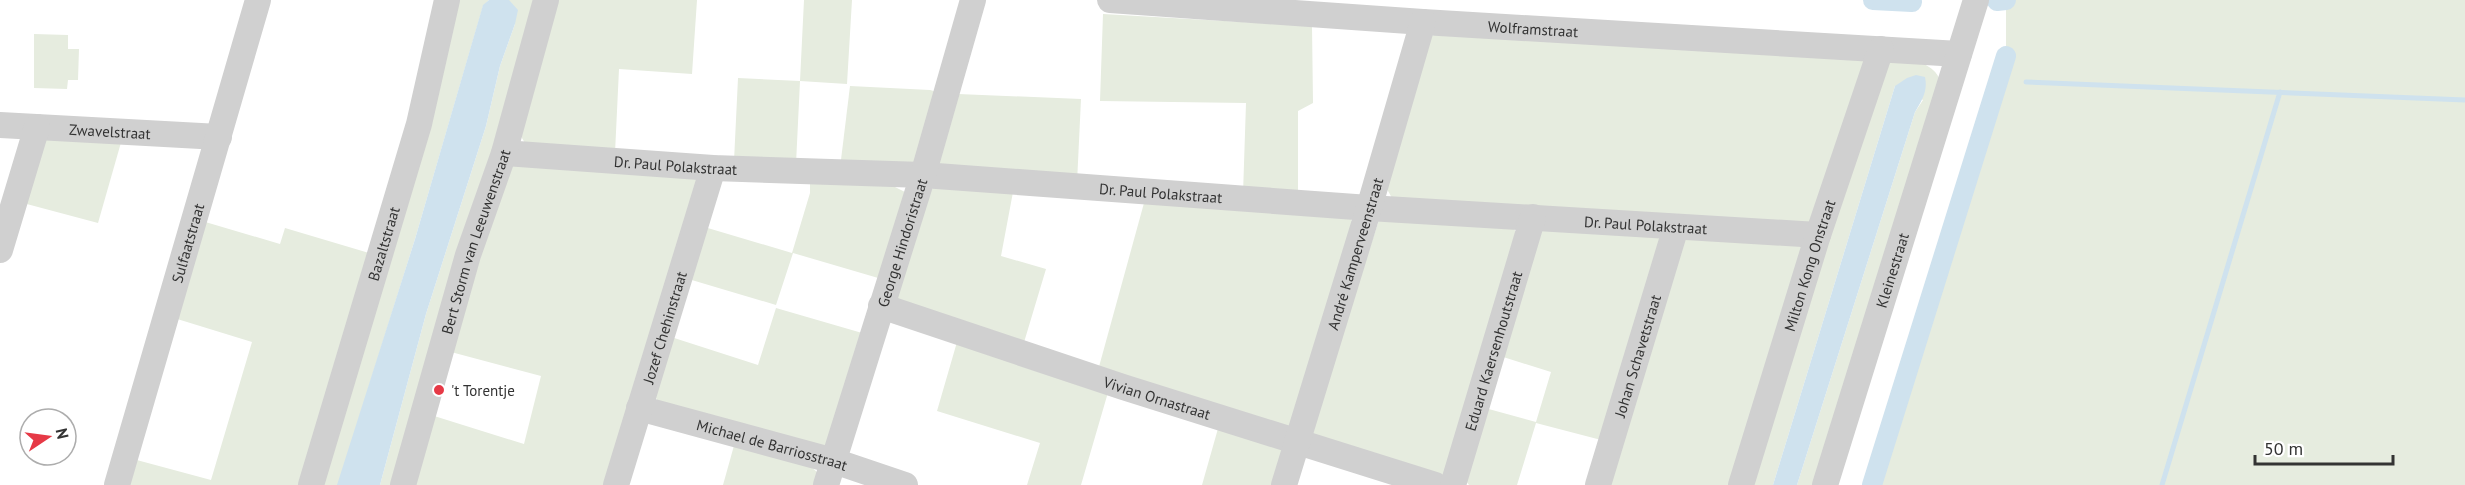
<svg xmlns="http://www.w3.org/2000/svg" width="2465" height="485" font-family="'PT Sans',sans-serif">
  <style>
    .green { fill: #e6ecdf }
    .water { fill: #cfe2ee }
    .lines { fill: none; stroke-linecap: round; stroke-linejoin: round }
    .stream { stroke: #cfe2ee; stroke-width: 5 }
    .canal { stroke: #cfe2ee; stroke-width: 20 }
    .minor { stroke: #d0d0d0; stroke-width: 26 }
    .poi-dot { fill: #e63946; stroke: #fff; stroke-width: 2 }
    .labels { text-anchor: middle; dominant-baseline: central; stroke-width: 6; stroke-linejoin: round; paint-order: stroke }
    .street-label { font-size: 15px; fill: #333; stroke: #fff }
    .poi-label { font-size: 15px; fill: #333; stroke: #fff; text-anchor: start }
  </style>
  <rect width="100%" height="100%" fill="#fff"/>
  <g class="green">
    <polygon points="459,0 489,0 483,6 415,239 338,485 319,485"/>
    <polygon points="508,0 540,0 394,485 380,485 426,314 486,126 500,66 515,24"/>
    <polygon points="554,0 697,0 692,74 619,69 615,153 526,145 518,131"/>
    <polygon points="804,0 852,0 847,84 800,81 796,164 734,161 738,78 800,81"/>
    <polygon points="2006,0 2465,0 2465,485 1872,485 2006,56"/>
    <polygon points="1103,14 1312,26 1313,103 1298,111 1298,196 1243,194 1246,103 1100,101"/>
    <polygon points="1444,33 1867,57 1816,228 1393,200 1387,189 1430,36"/>
    <polygon points="34,34 68,35 68,49 79,49 78,80 68,80 67,89 34,88"/>
    <path d="M1881,61c24,1 48,-5 60,20l-122,404h-22l118,-373 8,-12 -28,-14 -122,399h-28z"/>
    <polygon points="850,86 930,90 941,93 922,166 840,168"/>
    <polygon points="958,94 1081,99 1077,183 938,166"/>
    <polygon points="51,135 122,139 98,223 23,203 41,142"/>
    <polygon points="512,159 696,178 702,186 611,485 411,485 431,415 524,444 541,376 451,352 466,291"/>
    <polygon points="810,181 891,185 905,192 885,280 793,253 776,305 685,278 701,226 792,253 810,193"/>
    <polygon points="934,187 1013,192 1001,256 1046,269 1022,349 897,305 898,292 928,194"/>
    <polygon points="1144,203 1349,216 1353,223 1289,429 1097,374"/>
    <polygon points="1380,217 1513,227 1518,236 1448,478 1306,440"/>
    <polygon points="202,221 280,244 285,228 369,253 301,485 125,485 133,459 211,480 252,342 174,318"/>
    <polygon points="1541,229 1658,236 1663,244 1605,441 1536,423 1517,485 1469,485 1466,481 1485,408 1536,422 1551,372 1497,355"/>
    <polygon points="1694,232 1807,240 1738,485 1603,485 1676,240"/>
    <polygon points="776,308 869,335 830,449 658,402 654,394 668,336 758,365"/>
    <polygon points="957,342 1109,389 1081,485 1027,485 1040,443 937,411"/>
    <polygon points="1219,425 1280,447 1282,454 1275,485 1202,485"/>
    <polygon points="735,442 809,465 818,473 821,485 723,485"/>
  </g>
  <g class="water">
    <polygon points="489,0 509,0 518,10 515,24 500,66 486,126 426,314 380,485 337,485 415,239 483,5"/>
    <path d="M1916,75l9,2c3,14 -3,23 -10,35l-118,373h-24l122,-399 12,-8z"/>
  </g>
  <g class="lines">
    <g class="stream">
      <polyline points="2026,82 2465,100"/>
      <polyline points="2162,485 2280,92"/>
    </g>
    <g class="canal">
      <polyline points="1873,0 1912,2"/>
      <polyline points="1997,1 2006,0"/>
      <polyline points="1872,485 2006,56"/>
    </g>
    <g class="minor">
      <path id="s1" d="M1110,0l313,22 536,32"/>
      <path id="s2" d="M0,125l219,12"/>
      <path id="s3" d="M504,153l209,15 210,7 446,33 449,27"/>
      <polyline points="0,250 37,127"/>
      <path id="s4" d="M881,306l242,81 312,98"/>
      <path id="s5" d="M639,408l195,53 71,24"/>
      <path id="s6" d="M117,485l141,-485"/>
      <path id="s7" d="M311,485l108,-361 28,-124"/>
      <path id="s8" d="M403,485l65,-230 36,-102 42,-153"/>
      <path id="s9" d="M616,485l97,-317"/>
      <path id="s10" d="M826,485l97,-310 50,-175"/>
      <path id="s11" d="M1284,485l85,-277 54,-186"/>
      <path id="s12" d="M1453,485l80,-268"/>
      <path id="s13" d="M1598,485l78,-258"/>
      <path id="s14" d="M1741,485l77,-250 63,-186"/>
      <path id="s15" d="M1825,485l151,-485"/>
    </g>
  </g>
  <circle class="poi-dot" cx="439" cy="390" r="6"/>
  <g class="labels">
    <g class="street-label">
      <text stroke="none"><textPath href="#s1" startOffset="424">Wolframstraat</textPath></text>
      <text stroke="none"><textPath href="#s2" startOffset="110">Zwavelstraat</textPath></text>
      <text stroke="none"><textPath href="#s3" startOffset="172">Dr. Paul Polakstraat</textPath></text>
      <text stroke="none"><textPath href="#s3" startOffset="658">Dr. Paul Polakstraat</textPath></text>
      <text stroke="none"><textPath href="#s3" startOffset="1144">Dr. Paul Polakstraat</textPath></text>
      <text stroke="none"><textPath href="#s6" startOffset="252">Sulfaatstraat</textPath></text>
      <text stroke="none"><textPath href="#s8" startOffset="254">Bert Storm van Leeuwenstraat</textPath></text>
      <text stroke="none"><textPath href="#s10" startOffset="254">George Hindoristraat</textPath></text>
      <text stroke="none"><textPath href="#s7" startOffset="252">Bazaltstraat</textPath></text>
      <text stroke="none"><textPath href="#s11" startOffset="242">André Kamperveenstraat</textPath></text>
      <text stroke="none"><textPath href="#s14" startOffset="230">Milton Kong Onstraat</textPath></text>
      <text stroke="none"><textPath href="#s15" startOffset="225">Kleinestraat</textPath></text>
      <text stroke="none"><textPath href="#s9" startOffset="165">Jozef Chehinstraat</textPath></text>
      <text stroke="none"><textPath href="#s12" startOffset="140">Eduard Kaersenhoutstraat</textPath></text>
      <text stroke="none"><textPath href="#s13" startOffset="135">Johan Schavetstraat</textPath></text>
      <text stroke="none"><textPath href="#s4" startOffset="291">Vivian Ornastraat</textPath></text>
      <text stroke="none"><textPath href="#s5" startOffset="138">Michael de Barriosstraat</textPath></text>
    </g>
    <g class="poi-label">
      <text x="451" y="390">'t Torentje</text>
    </g>
  </g>
  <g transform="translate(48 437) rotate(77)"><circle r="28" fill="#ffffff" stroke="#adadad" stroke-width="1.5"/>
  <path d="M0-4.5L10 22L0 15L-10 22Z" fill="#e63946"/>
  <text y="-9" font-size="16" font-weight="bold" text-anchor="middle" fill="#333333">N</text>
  </g>
  <path d="M2255 455v9h138v-9" fill="none" stroke="#333333" stroke-width="3"/>
  <text x="2264" y="455" font-size="18" fill="#333333" stroke="#ffffff" stroke-width="4.5" paint-order="stroke">50 m</text>
</svg>
